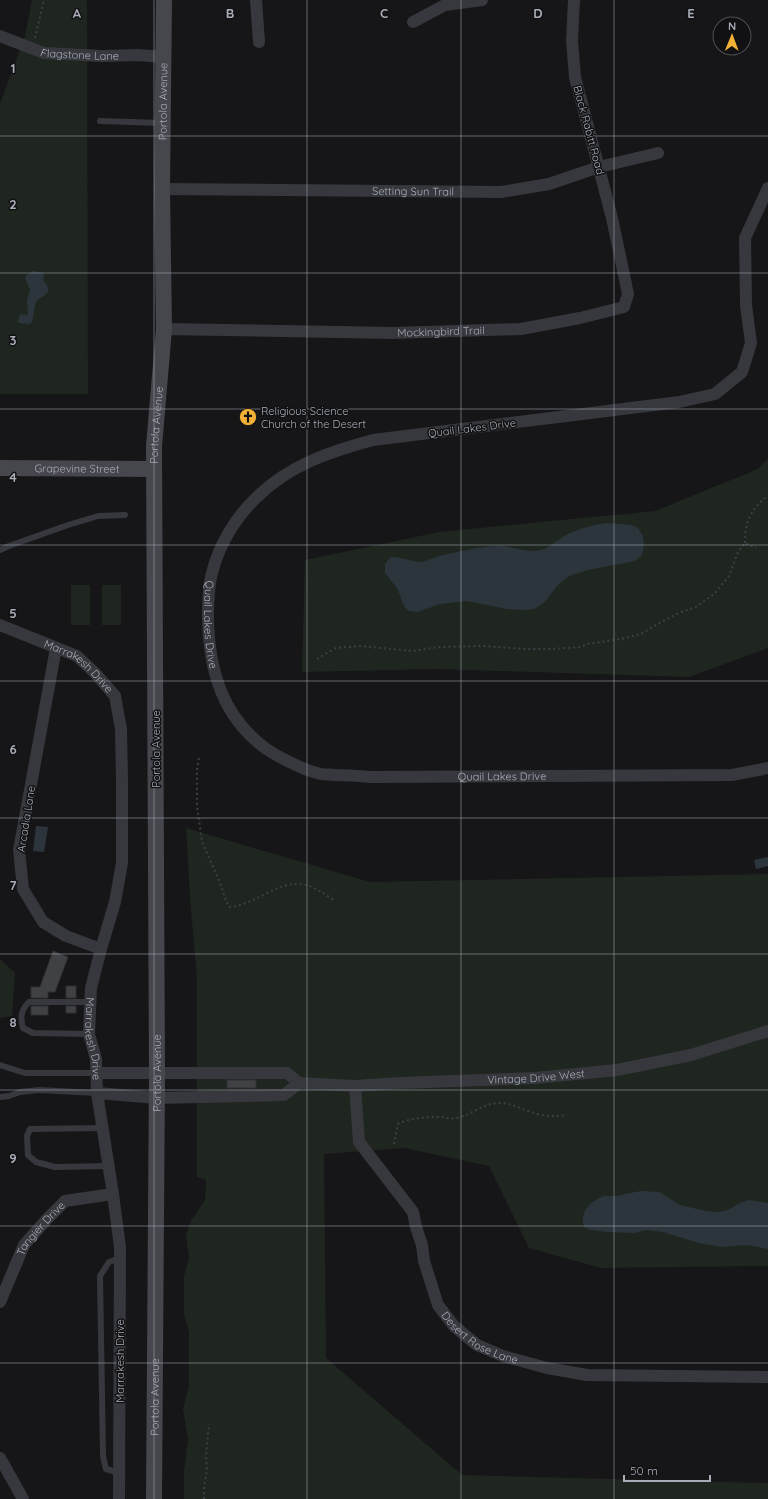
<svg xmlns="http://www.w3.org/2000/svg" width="768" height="1499" font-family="Quicksand,sans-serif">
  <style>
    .green { fill: #1e261f }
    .water { fill: #2c353c }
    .building { fill: #404145; stroke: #303034 }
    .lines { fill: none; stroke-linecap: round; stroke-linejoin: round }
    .path { stroke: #3d3f44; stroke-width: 2; stroke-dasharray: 2 3; stroke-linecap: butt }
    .lane { stroke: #37383d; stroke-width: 6 }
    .street { stroke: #37383d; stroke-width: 12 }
    .secondary { stroke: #45474d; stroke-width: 16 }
    .grid { fill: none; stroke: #a8adb8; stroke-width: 1; stroke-opacity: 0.55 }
    .labels { text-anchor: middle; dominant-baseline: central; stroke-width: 3; stroke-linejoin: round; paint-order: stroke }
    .street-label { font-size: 11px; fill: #a8adb8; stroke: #111113 }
    .poi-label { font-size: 11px; fill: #a8adb8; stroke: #111113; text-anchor: start }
    .grid-label { font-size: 13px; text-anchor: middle; font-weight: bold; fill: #a8adb8; stroke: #111113; stroke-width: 3; stroke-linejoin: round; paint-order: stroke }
  </style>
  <rect width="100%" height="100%" fill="#161618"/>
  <g class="green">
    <polygon points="32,0 87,0 88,394 0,394 0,104 25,36"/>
    <polygon points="768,459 768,648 689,677 437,669 302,672 305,560 439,532 655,511 758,469"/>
    <rect x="71" y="585" width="19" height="40"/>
    <rect x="102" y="585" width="19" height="40"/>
    <polygon points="186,828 370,882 768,874 768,1266 601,1268 529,1248 489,1166 404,1148 324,1154 326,1358 462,1475 768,1483 768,1499 184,1499 184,1471 188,1439 183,1409 189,1385 189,1332 184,1314 184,1276 189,1258 186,1234 191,1221 205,1200 206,1180 197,1177 197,978 190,899"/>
    <polygon points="0,959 15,973 12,1016 0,1018"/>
  </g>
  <g class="water">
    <path d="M33,271l10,2 1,4 -1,3c3,4 6,6 5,11 -2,6 -9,6 -12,11 -3,7 -1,17 -6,22l-11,-1 -1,-2 2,-7 6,1 2,-1 -1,-14 3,-10 -5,-12 2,-3z"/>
    <path d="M607,523l24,2 7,3 5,8 1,9 -2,10 -7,6 -47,9 -19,6 -12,10 -12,16 -11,7 -11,1 -16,-1 -40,-8 -27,3 -22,8 -10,-1 -4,-5 -7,-18 -12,-15v-9l6,-7c10,-1 20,5 30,5 6,-1 12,-4 18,-6 18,-4 38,-9 57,-10 14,-1 26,6 40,5 12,-1 22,-12 32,-17 13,-6 25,-9 39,-11z"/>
    <polygon points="36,826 48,827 44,852 33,851"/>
    <polygon points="768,857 768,866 756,869 754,860"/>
    <path d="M642,1191l17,1 21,13 26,6 13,1 9,-2 12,-7 9,-3 19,3v46l-20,-4 -27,2 -22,-4 -36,-11 -18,-2 -9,3 -29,-1 -17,-2 -6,-3c-5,-15 6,-26 20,-31 4,-1 9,1 13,0 8,-2 16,-4 25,-5z"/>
  </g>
  <g class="building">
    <polygon points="53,951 68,957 55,992 48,992 48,998 31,998 31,987 40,987"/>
    <rect x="66" y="986" width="10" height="12"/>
    <rect x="31" y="1006" width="17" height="9"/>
    <rect x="66" y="1006" width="10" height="7"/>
    <rect x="227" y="1080" width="29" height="8"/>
  </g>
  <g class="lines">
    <g class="path">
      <polyline points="35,38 44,0"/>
      <path d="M745,543c0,-23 6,-33 23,-48"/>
      <polyline points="317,659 336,648 360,646 413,651 438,647 484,646 524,649 552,649 581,647 587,644 621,639 641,634 661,622 681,612 696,607 714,594 729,576 738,552 745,543 756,548"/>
      <path d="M199,758l-2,12v36l5,36 17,38 6,18 4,9c26,-2 44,-23 68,-23 13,-1 27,10 37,16"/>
      <path d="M394,1144l4,-20c14,-7 30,-7 45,-7 4,1 9,2 13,1 17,-3 27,-16 46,-15 11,1 19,6 29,9 10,4 23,5 34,3"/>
      <polyline points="204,1499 204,1487 207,1470 206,1456 209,1424"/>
    </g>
    <g class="lane">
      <polyline points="100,121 161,123"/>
      <polyline points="0,550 9,546 68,525 98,516 125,515"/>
      <path d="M89,1034l-56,-1 -10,-5c-3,-11 -2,-18 6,-26h62"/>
      <polyline points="0,1065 25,1073 97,1073"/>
      <polyline points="0,1097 9,1096 20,1092 39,1090 97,1093"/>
      <polyline points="102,1128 30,1129 27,1136 28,1155 36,1162 55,1167 109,1166"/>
      <polyline points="120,1258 109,1262 100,1276 103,1456 106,1469 120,1473"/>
    </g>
    <g class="street">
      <polyline points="256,0 259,42"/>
      <polyline points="413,22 445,5 482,0"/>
      <path id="s1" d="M0,36l44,17 58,3 36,-1 25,2"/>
      <path id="s2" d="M768,188l-23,50 1,67 5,38 -9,29 -27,22 -36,8 -306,38c-44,12 -84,25 -117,58 -21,20 -37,47 -44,75 -4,15 -4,30 -4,45 1,52 14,98 57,130 11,8 39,22 52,25 5,2 12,1 18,2 12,0 24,1 36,2l361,-2 36,-7"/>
      <path id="s3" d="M162,189l339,3 48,-8 50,-17 59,-14"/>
      <path id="s4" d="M164,329l229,4 128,-4 59,-11 44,-11 4,-13 -16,-76 -37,-141 -3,-36 2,-41"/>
      <path id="s5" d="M0,625l77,31 18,17 20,23 6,33 1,53v81l-7,39 -14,47 -10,39 -2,46 7,25 1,34 16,101 7,53 -1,252"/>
      <polyline points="56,648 19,850 23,889 43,922 66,936 101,949"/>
      <path id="s6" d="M97,1073h190l12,10 56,3 44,-3 136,-5 82,-8 74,-15 77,-24"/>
      <path id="s7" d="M355,1086l4,56 54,70 3,15 6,18 2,16 14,44 16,21 23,19 26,11 44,12 40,7 181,2"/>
      <polyline points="97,1093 157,1098 284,1095 299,1083"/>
      <path id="s8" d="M0,1302l24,-57 23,-26 18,-18 48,-7"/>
      <polyline points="0,1458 23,1499"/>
    </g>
    <g class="secondary">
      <path id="s9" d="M0,468l154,1"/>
      <path id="s10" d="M154,1499l3,-425 -3,-628 10,-117 -2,-140 2,-189"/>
    </g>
  </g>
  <path class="grid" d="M154,0v1499M307,0v1499M461,0v1499M614,0v1499M0,136h768M0,273h768M0,409h768M0,545h768M0,681h768M0,818h768M0,954h768M0,1090h768M0,1226h768M0,1363h768"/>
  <defs>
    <symbol id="church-disc" viewBox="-11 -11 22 22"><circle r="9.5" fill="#f2b134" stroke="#111113"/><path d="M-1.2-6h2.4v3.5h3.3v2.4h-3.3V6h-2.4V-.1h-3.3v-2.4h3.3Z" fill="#111"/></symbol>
  </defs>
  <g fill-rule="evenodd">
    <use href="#church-disc" x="238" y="407" width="20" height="20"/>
  </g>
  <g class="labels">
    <g class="street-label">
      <text stroke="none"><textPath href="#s1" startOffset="83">Flagstone Lane</textPath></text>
      <text stroke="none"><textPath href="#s10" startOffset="1398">Portola Avenue</textPath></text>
      <text transform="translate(589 130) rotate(75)">Black Rabitt Road</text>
      <text stroke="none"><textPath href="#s3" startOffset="251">Setting Sun Trail</textPath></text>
      <text stroke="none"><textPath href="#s4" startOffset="277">Mockingbird Trail</textPath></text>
      <text stroke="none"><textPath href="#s10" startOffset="1074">Portola Avenue</textPath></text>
      <text transform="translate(472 428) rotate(-7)">Quail Lakes Drive</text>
      <text stroke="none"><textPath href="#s9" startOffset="77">Grapevine Street</textPath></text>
      <text stroke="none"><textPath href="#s2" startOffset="843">Quail Lakes Drive</textPath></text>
      <text stroke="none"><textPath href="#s5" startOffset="90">Marrakesh Drive</textPath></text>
      <text transform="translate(156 749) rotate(-90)">Portola Avenue</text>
      <text stroke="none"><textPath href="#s2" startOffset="1227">Quail Lakes Drive</textPath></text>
      <text transform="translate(26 819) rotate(-81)">Arcadia Lane</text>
      <text stroke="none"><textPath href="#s5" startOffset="486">Marrakesh Drive</textPath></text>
      <text stroke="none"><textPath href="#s10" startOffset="426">Portola Avenue</textPath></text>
      <text stroke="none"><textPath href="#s6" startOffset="443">Vintage Drive West</textPath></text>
      <text stroke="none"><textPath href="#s8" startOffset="85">Tangier Drive</textPath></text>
      <text stroke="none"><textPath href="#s7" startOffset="296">Desert Rose Lane</textPath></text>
      <text transform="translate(120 1361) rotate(-90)">Marrakesh Drive</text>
      <text stroke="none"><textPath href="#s10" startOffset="102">Portola Avenue</textPath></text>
    </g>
    <g class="poi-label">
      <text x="261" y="411">Religious Science<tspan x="261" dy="13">Church of the Desert</tspan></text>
    </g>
  </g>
  <g class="grid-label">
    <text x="77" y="18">A</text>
    <text x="230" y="18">B</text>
    <text x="384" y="18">C</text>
    <text x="538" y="18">D</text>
    <text x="691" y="18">E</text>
    <text x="13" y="73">1</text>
    <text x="13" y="209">2</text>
    <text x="13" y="345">3</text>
    <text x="13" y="482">4</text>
    <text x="13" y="618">5</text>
    <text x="13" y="754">6</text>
    <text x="13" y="890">7</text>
    <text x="13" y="1027">8</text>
    <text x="13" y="1163">9</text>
  </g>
  <g transform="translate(732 36) rotate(1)"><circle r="19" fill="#111113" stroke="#4d4f55"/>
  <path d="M0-3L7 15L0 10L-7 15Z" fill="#f2b134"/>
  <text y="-6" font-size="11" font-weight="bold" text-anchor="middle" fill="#a8adb8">N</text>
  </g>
  <path d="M624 1475v6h86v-6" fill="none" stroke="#a8adb8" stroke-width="2"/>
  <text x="630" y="1475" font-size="12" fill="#a8adb8" stroke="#111113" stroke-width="3" paint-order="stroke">50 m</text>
</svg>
